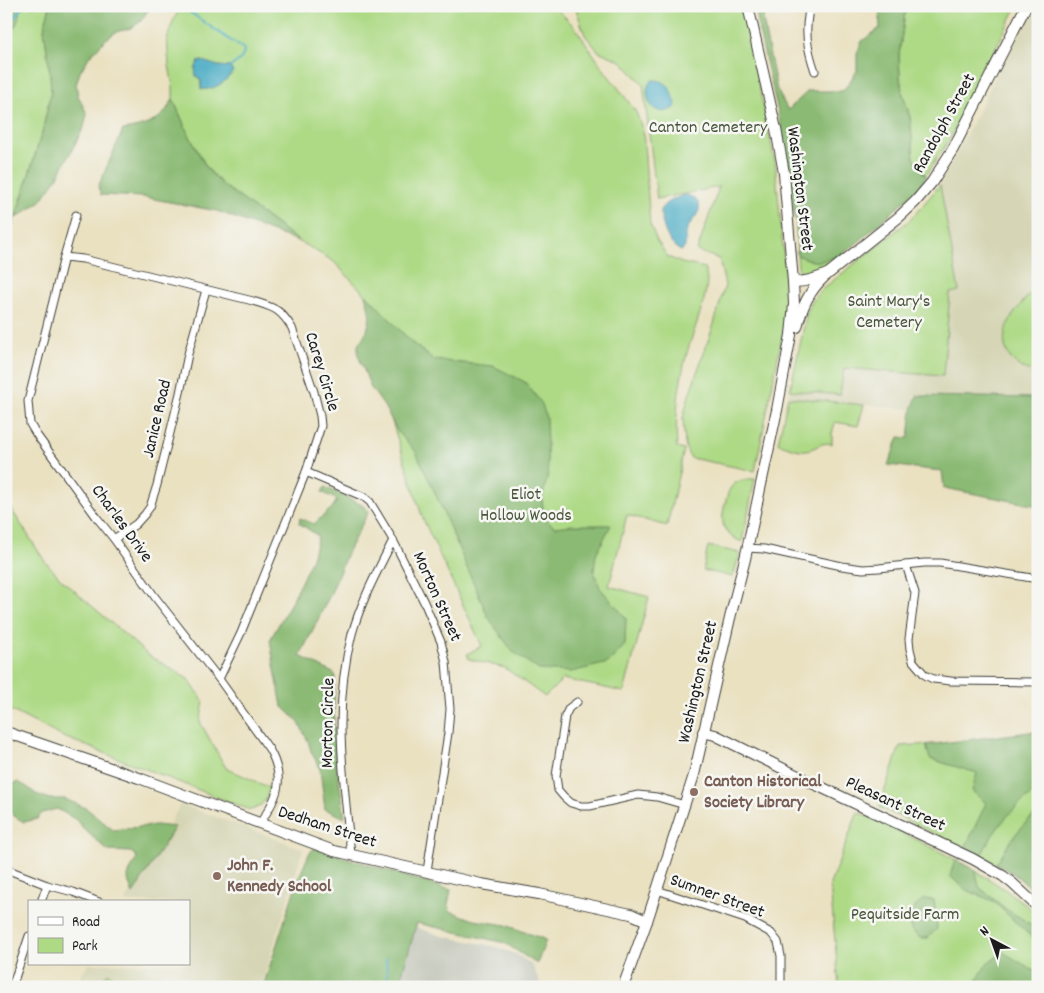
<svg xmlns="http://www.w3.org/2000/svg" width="1044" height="993" font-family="Dekko,sans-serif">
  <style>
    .built { fill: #d6d5b5 }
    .industrial { fill: #c3c6b9 }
    .green { fill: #aeda86; stroke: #657b51; fill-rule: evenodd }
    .forest { fill: #8aba73; stroke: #536b48 }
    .water { fill: #43a9c3; stroke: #306270 }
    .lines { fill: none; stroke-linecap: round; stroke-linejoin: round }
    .stream { stroke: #43a9c3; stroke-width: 2 }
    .minor-casing { stroke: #3b3a35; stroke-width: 9 }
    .secondary-casing { stroke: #3b3a35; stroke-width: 12 }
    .minor { stroke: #fff; stroke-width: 7 }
    .secondary { stroke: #fff; stroke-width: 10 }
    .education-dot { fill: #8d6e63; stroke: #f6f6f2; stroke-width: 2 }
    .labels { text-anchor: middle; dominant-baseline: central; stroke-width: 5; stroke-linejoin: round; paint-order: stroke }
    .street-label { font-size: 18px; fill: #1c1c1c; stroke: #f6f6f2 }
    .park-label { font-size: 18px; fill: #48553c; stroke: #f6f6f2 }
    .education-label { font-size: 18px; font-weight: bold; fill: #785e54; stroke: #f6f6f2; text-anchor: start }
  </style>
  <rect width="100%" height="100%" fill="#f6f6f2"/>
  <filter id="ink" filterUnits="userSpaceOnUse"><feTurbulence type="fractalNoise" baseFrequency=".02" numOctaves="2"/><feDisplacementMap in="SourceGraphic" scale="10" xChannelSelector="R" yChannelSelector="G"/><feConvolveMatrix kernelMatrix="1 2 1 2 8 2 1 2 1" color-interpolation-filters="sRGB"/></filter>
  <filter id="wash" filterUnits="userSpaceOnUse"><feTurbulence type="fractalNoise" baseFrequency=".0096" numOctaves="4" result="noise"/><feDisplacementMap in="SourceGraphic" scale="20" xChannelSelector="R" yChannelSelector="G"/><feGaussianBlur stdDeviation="1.12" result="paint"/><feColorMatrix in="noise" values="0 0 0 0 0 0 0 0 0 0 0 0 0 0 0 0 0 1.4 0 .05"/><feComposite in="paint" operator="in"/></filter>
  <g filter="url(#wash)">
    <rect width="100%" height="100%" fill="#eae1c1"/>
    <g class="built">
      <polygon points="1032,6 1038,6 1038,424 994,418 788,397 790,390 839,395 844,368 943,376 950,292 959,291 940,185"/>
      <polygon points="181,804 303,849 261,987 74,987 88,964 189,964 189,902 124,902"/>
    </g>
    <polygon class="industrial" points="415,927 442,936 493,946 518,955 533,966 541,987 398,987"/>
    <g class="green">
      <polygon points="6,6 50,6 44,29 50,73 51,91 43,129 6,247"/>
      <path d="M182,6h372l20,20 33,48 9,11 20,27 7,18 7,94 7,17 11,16 14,6 23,5c1,5 2,10 2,15 -3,27 -16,51 -22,78 -7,28 -10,58 -8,87l7,2 -17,76 -40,-11 -18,71 40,11 -25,95 -61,-13 -18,18 -40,-29 -36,-9 -2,-5 15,-8 -59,-127 -59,-185 47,42 84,-9 -61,-7 -22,-17 -79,-82 -33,-19 -77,-57 -16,-17 -20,-37 -14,-32v-12l-4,-22 -2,-26 7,-20zM202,61l16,5 12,1 3,5c-10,12 -17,15 -32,17l-3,-27z"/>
      <polygon points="575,6 742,6 775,162 787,291 785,317 782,337 755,471 691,458 688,454 685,445 683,418 689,395 714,324 725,285 719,259 697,251 719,187 657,199 643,84 621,61 598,51 585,35"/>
      <polygon points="906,6 1017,6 949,140 926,175 924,174 914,158 910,117 902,91 900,77 899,55"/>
      <path d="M940,185l19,106 -9,2 -7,83 -99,-8 -4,27 -50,-5 17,-77c3,-9 7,-15 13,-22l91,-72z"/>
      <path d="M847,251c-8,7 -37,33 -47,20 -3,-4 -2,-11 -3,-16 12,4 23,7 36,3 5,-2 9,-6 14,-7z"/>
      <path d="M1038,285v87c-11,-1 -20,-5 -27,-13 -20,-28 10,-54 27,-74z"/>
      <path d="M788,397l76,8 -6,21 -23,-4 -3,12v10c-12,-3 -15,5 -26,6 -9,1 -20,-4 -28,-7z"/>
      <path d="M748,479h7l-13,63c-20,-8 -22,-19 -17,-38 2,-7 3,-14 8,-19 4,-4 9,-5 15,-6z"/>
      <path d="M6,501l38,59 17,19 87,76 40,24 16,23 -4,20 26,46 44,20c-3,11 -8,20 -20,22l-189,-74 -55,-28z"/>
      <polygon points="708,546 740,553 733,577 703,570"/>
      <polygon points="1038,738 1038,894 1013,873 975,853 879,807 900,746"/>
      <path d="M858,812c62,30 127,57 180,103v72h-199l-9,-103z"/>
      <polygon points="109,973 111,974 113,978 128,984 134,984 139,987 105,987 107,980 105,976"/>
    </g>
    <g class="forest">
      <polygon points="6,6 22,6 17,23 9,36 6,43"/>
      <polygon points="50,6 151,6 140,22 131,28 116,32 105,40 89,57 80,72 76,85 78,96 81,101 87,114 84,127 56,180 41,201 16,218 43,129 51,91 50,73 44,29"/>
      <path d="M759,6h7l-3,12 3,19 11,53 11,20 20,-19h35l14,-20v-18l5,-12 18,-13 -1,-22h27l-7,49 1,22 2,14 8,26 4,41 10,16 2,1v2l-10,14 -59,52c-10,8 -31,21 -45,18 -5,-2 -10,-4 -15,-6l-1,-32 -17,-107 -20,-85 -2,-15z"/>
      <path d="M173,99l14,32 20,38 16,16 77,57 -83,-31 -74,-14 -42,-2 -3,-8 25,-57c13,-2 28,-5 38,-14 5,-4 8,-11 12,-17z"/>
      <polygon points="366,294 412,343 434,360 493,366 525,382 542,404 546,417 548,474 542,499 544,519 555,527 571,525 611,525 596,554 594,571 600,588 626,618 625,645 608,663 571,672 539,670 512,651 488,617 435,493 416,452 398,432 384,406 371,388 364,370 358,355 358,345 367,331 370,317"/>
      <polygon points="917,396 1038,398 1038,506 944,488 942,471 888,465 899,437 909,438 912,410"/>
      <polygon points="325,487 362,505 369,511 347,553 331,593 300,656 335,674 334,720 337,767 345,818 325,809 320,769 311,751 308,741 298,721 282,706 274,665 270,640 293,599 312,558 318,536 299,523 300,518 314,524 332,508 337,500 322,492"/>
      <path d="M1038,731v51l-6,3 3,7c-24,17 -41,37 -54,64l-16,-8 21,-45 -14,-12 5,-18 -47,-14 -4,-14z"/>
      <path d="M18,782l9,5 9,7 14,5h15l21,9 27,22 43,-5 19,2 -42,67c-2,-6 -7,-14 -4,-21 2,-5 6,-10 8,-16l-6,-5 -23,-1 -23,-21 -10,-11 -18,-10 -15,4 -5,6 -13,3c-19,-10 -18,-15 -18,-35z"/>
      <path d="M1038,812v82l-25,-21 -17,-9c12,-19 23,-38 42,-52z"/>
      <polygon points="314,848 451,890 448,904 450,911 474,920 506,925 546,940 537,964 505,943 417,923 398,987 263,987 297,882 309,854"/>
      <polygon points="955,860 976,871 979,887 1006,909 1032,925 1038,924 1038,943 993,901 966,890 950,876"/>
      <path d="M924,899l10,1 2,12 1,17 -9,9h-8c-3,-3 -8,-6 -9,-9 -5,-12 4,-24 13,-30z"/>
      <polygon points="1003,952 1038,973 1038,987 973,987 986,965"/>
    </g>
    <g class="water">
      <path d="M202,61l16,5 12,1 3,5c-8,10 -19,19 -32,17v-9l-5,-4 -1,-7 3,-7z"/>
      <path d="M652,80c14,0 16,4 21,16 2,5 4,6 2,12 -5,2 -10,5 -16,3 -12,-3 -16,-24 -7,-31z"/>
      <path d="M684,195c5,0 7,1 11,4 12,11 -4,20 -8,31 -2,6 0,13 -3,19l-3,2c-14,-6 -19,-27 -21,-41 6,-9 14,-11 24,-15z"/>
    </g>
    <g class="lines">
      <g class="stream">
        <path d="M181,6l46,32 17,11c0,10 -7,13 -14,18"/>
        <polyline points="6,22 15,17 24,6"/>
        <polyline points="386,958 388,987"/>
      </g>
    </g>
  </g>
  <g filter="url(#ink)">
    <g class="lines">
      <defs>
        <g id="minor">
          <path d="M810,6c-6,24 -3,42 5,65"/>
          <path d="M76,215l-12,42 -36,144 2,23 6,10 62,85 16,20 41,58 64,82 50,70c17,30 9,48 -9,74"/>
          <path d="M64,257l19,2 170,42c21,7 27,7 39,27l22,64 6,24 1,10 -15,46 -65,161 -22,46"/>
          <polyline points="306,472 364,497 370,502 393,540 424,602 441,642 446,662 450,709 448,733 427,871"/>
          <polyline points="114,539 136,524 145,514 150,507 157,485 180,393 188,354 206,290"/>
          <polyline points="747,548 764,549 842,566 863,569 879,568 924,563 940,563 1038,579"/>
          <polyline points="906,565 915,593 909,639 910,649 913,661 925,675 933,679 951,681 1038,682"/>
          <polyline points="577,702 569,708 565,716 556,776 558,790 564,797 571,803 581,806 590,806 638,795 648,796 657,797 685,805"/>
          <path d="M351,855c-7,-75 -19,-146 1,-221 9,-33 26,-64 41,-94"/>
          <polyline points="6,869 47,885 73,892 99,902"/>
          <polyline points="657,890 745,919 771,933 778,942 781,956 781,987"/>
          <polyline points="41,902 47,885"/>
          <polyline points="12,987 29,936"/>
        </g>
        <g id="secondary">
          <path d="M793,282c14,0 24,-3 36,-9l70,-56 16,-15 17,-20 21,-33 73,-143"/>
          <path d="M797,327c5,-20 12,-36 27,-50"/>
          <polyline points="6,732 139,778 334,851 481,884 539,894 631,914 647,921"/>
          <polyline points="703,732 715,735 808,781 973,859 1003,876 1012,883 1038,907"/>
          <polyline points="623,987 647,921 694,775 730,618 745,559 777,410 791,335 794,304 793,282 784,173 776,129 748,6"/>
        </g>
      </defs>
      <use href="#minor" class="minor-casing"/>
      <use href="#secondary" class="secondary-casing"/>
      <use href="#minor" class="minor"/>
      <use href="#secondary" class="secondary"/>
    </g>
  </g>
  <g class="education-dot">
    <circle cx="694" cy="792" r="5"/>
    <circle cx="217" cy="876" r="5"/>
  </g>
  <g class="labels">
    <g class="street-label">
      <text transform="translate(945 124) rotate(-61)">Randolph Street</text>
      <text transform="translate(799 189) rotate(83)">Washington Street</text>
      <text transform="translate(321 372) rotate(73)">Carey Circle</text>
      <text transform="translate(158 419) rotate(-77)">Janice Road</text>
      <text transform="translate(121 524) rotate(54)">Charles Drive</text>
      <text transform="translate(436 597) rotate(66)">Morton Street</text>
      <text transform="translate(699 682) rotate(-77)">Washington Street</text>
      <text transform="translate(329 723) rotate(-89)">Morton Circle</text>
      <text transform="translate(895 805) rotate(25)">Pleasant Street</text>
      <text transform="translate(327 828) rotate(18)">Dedham Street</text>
      <text transform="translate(717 897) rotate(20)">Sumner Street</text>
    </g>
    <g class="park-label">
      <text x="708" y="128">Canton Cemetery</text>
      <text x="889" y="302">Saint Mary's<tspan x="889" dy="21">Cemetery</tspan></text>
      <text x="526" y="495">Eliot<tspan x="526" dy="21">Hollow Woods</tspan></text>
      <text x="905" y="915">Pequitside Farm</text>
    </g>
    <g class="education-label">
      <text x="704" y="782">Canton Historical<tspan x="704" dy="21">Society Library</tspan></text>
      <text x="227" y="866">John F.<tspan x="227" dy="21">Kennedy School</tspan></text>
    </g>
  </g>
  <rect width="1044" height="993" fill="none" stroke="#f6f6f2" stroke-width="25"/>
  <rect x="28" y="900" width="162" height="65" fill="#f6f6f2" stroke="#9f9f9c"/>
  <rect x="38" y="917" width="25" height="8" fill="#ffffff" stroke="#9f9f9c"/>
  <text x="72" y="926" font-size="15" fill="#1c1c1c">Road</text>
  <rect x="38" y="938" width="25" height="15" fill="#aeda86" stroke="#9f9f9c"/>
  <text x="72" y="950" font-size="15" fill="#1c1c1c">Park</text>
  <g transform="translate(992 940) rotate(319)" stroke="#f6f6f2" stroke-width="4" paint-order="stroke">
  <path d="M0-4L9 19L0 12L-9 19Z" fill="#1c1c1c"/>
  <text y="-8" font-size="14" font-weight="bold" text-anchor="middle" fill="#1c1c1c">N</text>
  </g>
</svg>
